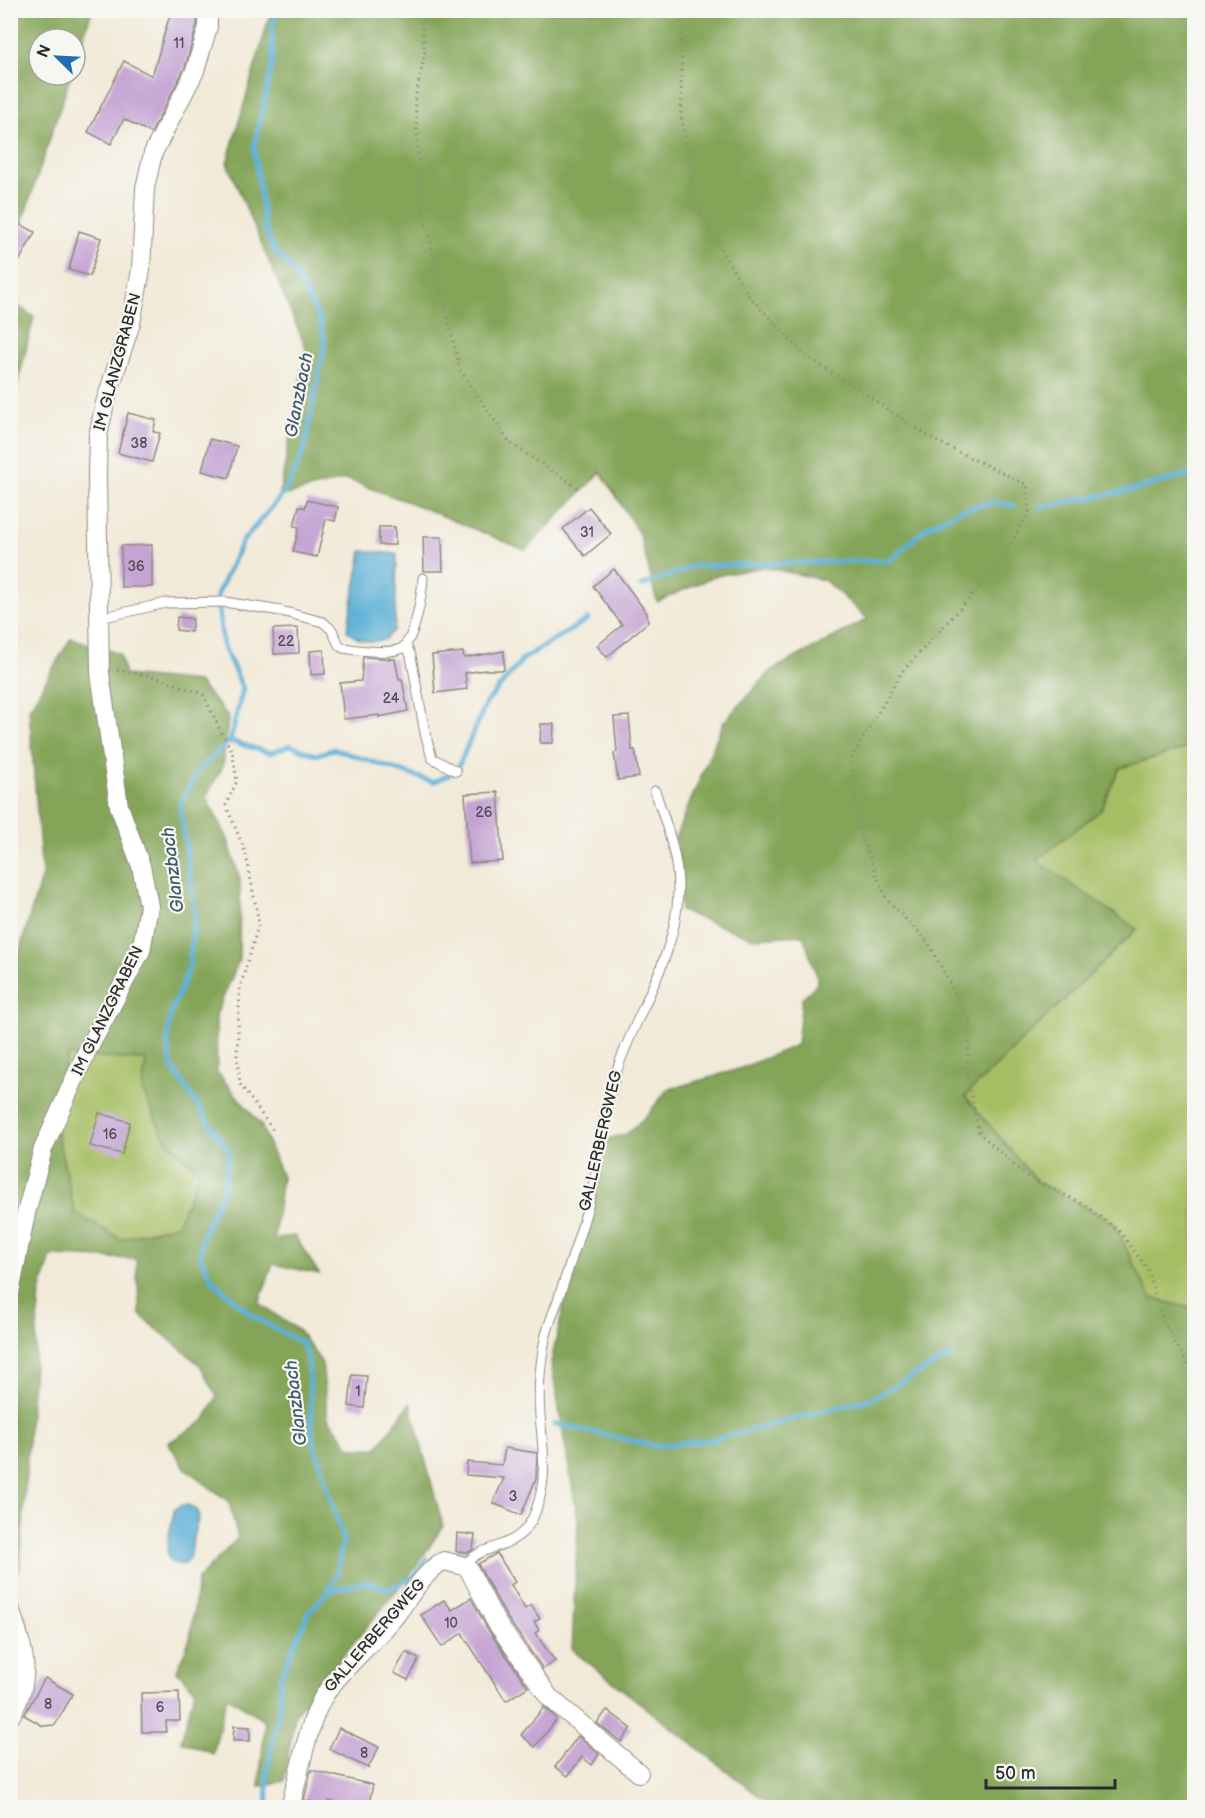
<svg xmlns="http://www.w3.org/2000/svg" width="1205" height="1818" font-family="'Balsamiq Sans',sans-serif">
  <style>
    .green { fill: #a6be63; stroke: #687447; stroke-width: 1.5 }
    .forest { fill: #84a559; stroke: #586842; stroke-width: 1.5; fill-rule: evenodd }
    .water { fill: #5bb0d7; stroke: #436e81; stroke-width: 1.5 }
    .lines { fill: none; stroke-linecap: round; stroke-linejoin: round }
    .stream { stroke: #5bb0d7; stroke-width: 5 }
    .building { fill: #c5a4d4 }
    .service-casing { stroke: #8e8a82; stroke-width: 11 }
    .minor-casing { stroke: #8e8a82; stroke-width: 20 }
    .path { stroke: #8e8a82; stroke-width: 3; stroke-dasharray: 1.5 4.5; stroke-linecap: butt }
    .service { stroke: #fff; stroke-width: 9 }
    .minor { stroke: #fff; stroke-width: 18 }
    .labels { text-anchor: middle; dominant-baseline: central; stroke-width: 4.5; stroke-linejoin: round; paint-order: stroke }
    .number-label { font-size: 14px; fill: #524955 }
    .street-label { font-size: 16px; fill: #2b2b2b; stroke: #f6f6f2 }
    .water-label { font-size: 18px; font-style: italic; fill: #3c5a67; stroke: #f6f6f2 }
  </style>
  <rect width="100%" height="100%" fill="#f6f6f2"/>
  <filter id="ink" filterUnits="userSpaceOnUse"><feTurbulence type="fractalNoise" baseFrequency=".0167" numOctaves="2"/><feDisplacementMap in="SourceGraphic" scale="12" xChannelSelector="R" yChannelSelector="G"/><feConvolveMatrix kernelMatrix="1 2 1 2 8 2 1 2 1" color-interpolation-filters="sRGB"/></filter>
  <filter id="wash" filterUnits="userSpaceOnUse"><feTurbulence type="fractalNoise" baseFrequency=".008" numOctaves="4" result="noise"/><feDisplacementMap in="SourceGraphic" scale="24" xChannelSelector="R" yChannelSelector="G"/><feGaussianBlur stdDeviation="1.35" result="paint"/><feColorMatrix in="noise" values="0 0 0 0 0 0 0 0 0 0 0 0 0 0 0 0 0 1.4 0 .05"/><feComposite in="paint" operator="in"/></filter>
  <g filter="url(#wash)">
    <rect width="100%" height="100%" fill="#f2ead8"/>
    <g class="green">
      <polygon points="1194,746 1194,1309 1151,1298 1113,1222 1037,1182 965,1096 1137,929 1035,861 1101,810 1120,768"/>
      <polygon points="68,1056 146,1060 165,1139 200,1172 177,1225 120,1239 75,1213 50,1103"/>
    </g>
    <g class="forest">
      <polygon points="11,11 92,11 75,62 75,39 39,39 39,75 71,75 11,256"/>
      <polygon points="271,11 1194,11 1194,746 1120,768 1101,810 1036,860 1137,929 965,1096 1037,1182 1113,1222 1151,1298 1194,1309 1194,1807 773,1807 572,1650 578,1520 551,1362 581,1231 607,1139 627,1134 649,1113 667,1090 739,1069 797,1045 802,998 817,984 817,977 803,935 753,938 680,911 682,876 675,838 723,723 770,671 868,619 824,580 763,567 715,576 657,602 640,535 601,472 525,550 416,505 346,479 279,497 306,348 227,163"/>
      <polygon points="11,301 34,317 11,410"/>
      <path d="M71,638l49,16 5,21 73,7 30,34 -5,50 -17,31 21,40 13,42 -1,81 -23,55 1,57 44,53 21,52 -8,61 21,-2 24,38 -46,-10 -14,39 40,28 23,32 6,55 23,30h26l33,-45 33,123 -28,42 -120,146 -11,67 -25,5 6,-65 -38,-25 -14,58 -32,-13 14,-51 -18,-19 13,-33 8,-59 40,-41 -9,-36 -43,-33 -18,-26 36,-22 13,-24 -17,-32 -60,-50 -4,-56 -85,-3 -11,37 -11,133 -9,144 -9,3v-594l31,-104 -13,-166zM68,1056l78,4 -4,30 23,49 35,33 -23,53 -57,14 -45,-26 -25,-110z"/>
      <polygon points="24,1615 37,1670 11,1677 11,1621"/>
    </g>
    <g class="water">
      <path d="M362,551l35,3 -2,69 -1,7 -10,10c-15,3 -26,2 -37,-10z"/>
      <path d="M182,1505h6l9,6 2,6 -6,20 -2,18 -7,9c-29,4 -12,-36 -10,-53l2,-3z"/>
    </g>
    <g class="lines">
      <g class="stream">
        <polyline points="1040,507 1132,490 1194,473"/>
        <polyline points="641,586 694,566 891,560 927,527 961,510 995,502 1014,506"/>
        <polyline points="230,741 271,753 290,745 316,755 334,749 433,782 449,775"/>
        <polyline points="459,765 486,703 523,659 588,619"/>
        <polyline points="555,1424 656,1446 711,1440 871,1399 952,1355"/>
        <polyline points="328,1591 366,1582 389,1589 414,1577 427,1559"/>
        <polyline points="268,1808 267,1770 280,1706 280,1678 309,1612 328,1591 337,1574 343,1538 313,1440 308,1358 302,1343 254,1317 213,1281 200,1256 202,1237 224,1187 229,1152 172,1067 167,1042 171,1012 189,968 195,911 180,805 198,770 230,741 243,689 223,645 217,595 242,542 285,492 304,451 325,342 319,318 293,270 275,252 265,229 254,147 273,61 272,24 280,10"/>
      </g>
    </g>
    <g id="blocks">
      <g class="building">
        <polygon points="171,11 197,19 197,25 185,67 151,133 124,119 111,144 88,132 124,61 152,76"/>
        <polygon points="20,224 35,232 10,278 10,242"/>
        <polygon points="79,231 101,238 90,276 69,270"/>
        <polygon points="128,413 156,420 153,432 160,433 152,462 118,453"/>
        <polygon points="210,439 237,446 229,478 202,471"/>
        <polygon points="307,500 338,507 335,521 326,519 317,557 293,552 299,527 294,526 299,506 305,508"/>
        <polygon points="589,507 611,534 585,556 563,529"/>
        <rect x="379" y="527" width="16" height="18"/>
        <polygon points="423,537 442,537 443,571 424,571"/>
        <polygon points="152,545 152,587 121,587 121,546"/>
        <polygon points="614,569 647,613 648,622 607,657 597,646 622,625 593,586"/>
        <polygon points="177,617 193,619 191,632 176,630"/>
        <polygon points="298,628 299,653 274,654 273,629"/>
        <polygon points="324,650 325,674 311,675 310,651"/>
        <polygon points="504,651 504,670 485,670 465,673 467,689 435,693 432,655 463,652 464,658"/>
        <polygon points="363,657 395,659 399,679 402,679 408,711 379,717 379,715 344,719 340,683 361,681"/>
        <polygon points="629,716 632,750 635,750 639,777 618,780 614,753 617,752 614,717"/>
        <polygon points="541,724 554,724 553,743 540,743"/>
        <polygon points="498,792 503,861 470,863 465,794"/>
        <polygon points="99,1113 130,1122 122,1154 90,1146"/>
        <polygon points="352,1375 367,1376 364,1408 349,1406"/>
        <polygon points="505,1448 537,1453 536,1479 521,1515 493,1503 504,1478 466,1475 467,1462 502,1465"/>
        <polygon points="457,1533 475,1535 473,1549 469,1552 456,1551"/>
        <polygon points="497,1553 515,1582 511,1585 525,1609 531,1605 540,1619 534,1622 539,1630 535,1633 555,1661 543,1669 506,1616 478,1564"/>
        <polygon points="471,1598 487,1628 528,1687 506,1701 462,1633 442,1647 421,1615 444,1600 452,1610"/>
        <polygon points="406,1652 419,1659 408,1680 394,1673"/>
        <polygon points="45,1678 73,1694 55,1725 43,1726 24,1715"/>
        <polygon points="179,1692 180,1721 166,1721 166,1732 142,1732 141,1693"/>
        <polygon points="544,1707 557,1719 535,1747 521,1735"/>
        <polygon points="607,1710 631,1728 621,1742 597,1723"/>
        <polygon points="234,1726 250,1727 250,1741 233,1741"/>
        <polygon points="339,1728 379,1747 368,1768 329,1749"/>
        <polygon points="578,1736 599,1754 592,1765 582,1757 568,1776 555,1767"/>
        <polygon points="311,1770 373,1785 368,1808 355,1808 329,1801 328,1806 304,1800"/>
      </g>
    </g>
  </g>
  <g filter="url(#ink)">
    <use href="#blocks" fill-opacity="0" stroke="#8e8a82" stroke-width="1.5"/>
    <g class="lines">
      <defs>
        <g id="service">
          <path d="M100,618l66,-15 58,-1 57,9 42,11 9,8 7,15 4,3c12,2 46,6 57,1 15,-6 22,-56 23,-71"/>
          <polyline points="406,645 411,656 425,733 432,758 456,771"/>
          <path d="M464,1566c19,-26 57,-12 72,-56 12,-31 7,-63 4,-94 -2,-26 0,-52 5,-77 3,-13 8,-26 13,-39 12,-37 26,-75 35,-113 8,-37 10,-75 22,-111 19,-61 62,-118 63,-184 1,-34 -12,-69 -23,-101"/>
        </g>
        <g id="minor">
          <polyline points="10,1292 26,1213 43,1149 86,1053 141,951 149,906 141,866 119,806 100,673 97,474 98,436 105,403 131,323 141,270 145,188 153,153 195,71 208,27 208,10"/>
          <path d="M10,1608c13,43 25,66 0,109"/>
          <path d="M290,1808c9,-33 18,-87 35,-114 20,-29 49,-51 71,-79 11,-15 31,-47 48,-54l20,5 5,4 27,52 53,75 90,76"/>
        </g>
      </defs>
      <use href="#service" class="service-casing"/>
      <use href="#minor" class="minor-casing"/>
      <g class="path">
        <polyline points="420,10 425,52 415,99 421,201 460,370 510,443 581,490"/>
        <polyline points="682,10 681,114 695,198 713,236 748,295 806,356 938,442 1027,485 1029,511 997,568 902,672 851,758 861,837 887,900 928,942 970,1021 967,1075 979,1133 1024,1174 1085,1205 1119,1231 1147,1268 1163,1321 1188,1365 1194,1366"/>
        <polyline points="117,670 155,677 203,694 222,734 232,750 237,781 226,805 246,854 259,923 240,988 237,1055 240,1084 275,1133"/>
      </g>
      <use href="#service" class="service"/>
      <use href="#minor" class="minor"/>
    </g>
  </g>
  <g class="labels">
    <g class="number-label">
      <text x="179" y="43">11</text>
      <text x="139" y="443">38</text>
      <text x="587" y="532">31</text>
      <text x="136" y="566">36</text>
      <text x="286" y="641">22</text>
      <text x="391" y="698">24</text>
      <text x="484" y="812">26</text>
      <text x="110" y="1134">16</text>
      <text x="358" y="1391">1</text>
      <text x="513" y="1496">3</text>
      <text x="451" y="1623">10</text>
      <text x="48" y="1704">8</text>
      <text x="160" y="1707">6</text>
      <text x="364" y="1753">8</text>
    </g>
    <g class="street-label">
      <text transform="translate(118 362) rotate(-75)">IM GLANZGRABEN</text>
      <text transform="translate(108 1011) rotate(-64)">IM GLANZGRABEN</text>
      <text transform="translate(601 1141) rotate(-77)">GALLERBERGWEG</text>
      <text transform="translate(375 1636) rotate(-49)">GALLERBERGWEG</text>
    </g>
    <g class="water-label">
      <text transform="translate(299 395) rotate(-79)">Glanzbach</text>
      <text transform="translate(173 870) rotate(-97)">Glanzbach</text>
      <text transform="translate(296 1403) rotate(-97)">Glanzbach</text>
    </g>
  </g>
  <rect width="1205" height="1818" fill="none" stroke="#f6f6f2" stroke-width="36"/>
  <g transform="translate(57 57) rotate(294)"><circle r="28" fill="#f6f6f2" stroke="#a5a5a2" stroke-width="1.5"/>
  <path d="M0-4.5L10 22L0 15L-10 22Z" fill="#1f6fb2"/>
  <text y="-9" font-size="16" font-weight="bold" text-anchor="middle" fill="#2b2b2b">N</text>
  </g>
  <path d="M986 1779v9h129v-9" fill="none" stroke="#2b2b2b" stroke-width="3"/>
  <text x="995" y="1779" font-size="18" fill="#2b2b2b" stroke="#f6f6f2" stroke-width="4.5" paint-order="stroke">50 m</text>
</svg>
